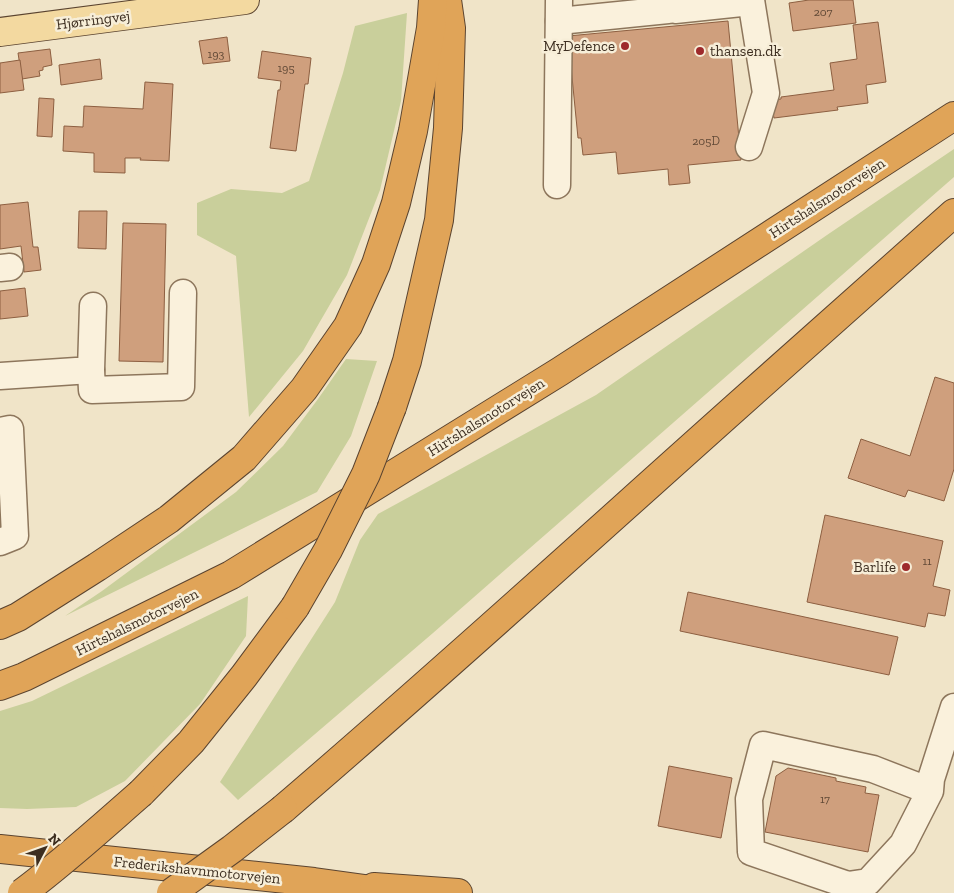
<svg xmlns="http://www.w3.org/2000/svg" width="954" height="893" font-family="'Zilla Slab',serif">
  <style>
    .green { fill: #c9cf9b }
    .building { fill: #cf9f7d; stroke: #8d5f41 }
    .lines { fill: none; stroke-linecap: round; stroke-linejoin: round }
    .minor-casing { stroke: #8d765c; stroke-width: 29 }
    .major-casing { stroke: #5b4430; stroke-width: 30 }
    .highway-casing { stroke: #5b4430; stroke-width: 30 }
    .minor { stroke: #faf1dc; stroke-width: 26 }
    .major { stroke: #f3d9a0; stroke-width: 28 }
    .highway { stroke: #e0a458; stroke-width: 28 }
    .highway-bridge-casing { stroke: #5b4430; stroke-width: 30; stroke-linecap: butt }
    .highway-bridge { stroke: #e0a458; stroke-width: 28 }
    .poi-dot { fill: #9e2a2b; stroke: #f7eed8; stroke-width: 2 }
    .labels { text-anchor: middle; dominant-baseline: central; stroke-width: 5; stroke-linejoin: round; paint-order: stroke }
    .number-label { font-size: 12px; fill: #624a37 }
    .street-label { font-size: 15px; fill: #3d2e20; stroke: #f7eed8 }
    .poi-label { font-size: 15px; fill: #3d2e20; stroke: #f7eed8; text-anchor: end }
  </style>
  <rect width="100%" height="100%" fill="#f0e4c8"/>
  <g class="green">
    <polygon points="407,13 401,101 380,190 347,275 303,351 249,417 236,256 197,235 197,203 231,189 282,193 309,181 343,73 355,26"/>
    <polygon points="954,149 954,177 433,633 238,800 220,782 335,602 360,540 378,514 596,395 827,235"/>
    <polygon points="346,359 377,361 351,436 317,492 65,616 102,591 236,492 283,446 318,399"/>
    <polygon points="248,596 246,636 200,704 125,781 76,807 27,809 0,808 0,711 32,701"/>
  </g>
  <g class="building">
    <polygon points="809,0 853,0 856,23 793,31 789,3"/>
    <polygon points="728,21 741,160 688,165 690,183 669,185 668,169 618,174 616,152 583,155 581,138 578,138 568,36"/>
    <polygon points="878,22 886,82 866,85 868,103 837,107 838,110 774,118 771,100 781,99 781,97 834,90 830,63 857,59 853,25"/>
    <polygon points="227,37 230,61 203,64 199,41"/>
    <polygon points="50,49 52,65 43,67 43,70 39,71 40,76 22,79 18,53"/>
    <polygon points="262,51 311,58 308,84 305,84 296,151 270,148 278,90 280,90 281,81 258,78"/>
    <polygon points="100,59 102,79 61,85 59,65"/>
    <polygon points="20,60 24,90 0,93 0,63"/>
    <polygon points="145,82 173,84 169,161 140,160 141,158 125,158 125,173 94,172 94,153 63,151 64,126 83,127 84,106 143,109"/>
    <polygon points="39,98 54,99 52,137 37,136"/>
    <polygon points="28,202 33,247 38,247 41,270 24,272 21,246 0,249 0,205"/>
    <polygon points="79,211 107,211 106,249 78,248"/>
    <polygon points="123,223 166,224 163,362 119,361"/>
    <polygon points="25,288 28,316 0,319 0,291"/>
    <polygon points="935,377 954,383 954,469 944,501 908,490 905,497 848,478 861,439 910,456"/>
    <polygon points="825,515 943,541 933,586 950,590 945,616 928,613 925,627 807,602"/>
    <polygon points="688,592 898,637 889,675 680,631"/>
    <polygon points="669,766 732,778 721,838 658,826"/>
    <polygon points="788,768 836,778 836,781 866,787 865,793 879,795 868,852 765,832 776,776"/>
  </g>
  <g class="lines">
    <defs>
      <g id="minor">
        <polyline points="675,10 751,2"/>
        <polyline points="559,21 668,10"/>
        <polyline points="749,147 766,93 751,0"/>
        <polyline points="557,185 559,0"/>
        <polyline points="0,268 10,267"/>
        <polyline points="91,370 92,390 181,387 183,293"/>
        <polyline points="0,376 91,370 93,306"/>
        <polyline points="0,431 10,429 15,536 0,542"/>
        <polyline points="930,791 873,769 763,745 749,799 751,852 848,885 868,882 903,844 930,791 931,779 954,707"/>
      </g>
      <polyline id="major" points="0,32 245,0"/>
      <g id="highway">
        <polyline points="392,407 407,361 439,220 448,128 451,28 447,0"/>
        <polyline points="0,625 18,617 97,567 169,519 244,458 304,389 348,326 376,264 396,203 413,131 431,28 433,0"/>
        <polyline points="0,686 24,677 231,575 559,372 954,116"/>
        <polyline points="141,793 191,742 244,676 295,607"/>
        <path d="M283,809c153,-131 302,-267 452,-401 73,-65 146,-130 219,-195"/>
        <polyline points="0,849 314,882 394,893"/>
        <polyline points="374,887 458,893"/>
      </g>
    </defs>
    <use href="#minor" class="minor-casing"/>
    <use href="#major" class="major-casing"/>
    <use href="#highway" class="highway-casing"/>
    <use href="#minor" class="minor"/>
    <use href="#major" class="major"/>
    <use href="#highway" class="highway"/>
    <defs>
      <g id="highway-bridge">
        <polyline points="295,607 328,550 366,474 392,407"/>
        <path d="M22,893c42,-31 80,-66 119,-100"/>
        <polyline points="171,893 232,849 283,809"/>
      </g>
    </defs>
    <use href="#highway-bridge" class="highway-bridge-casing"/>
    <use href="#highway-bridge" class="highway-bridge"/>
  </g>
  <g class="poi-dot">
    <circle cx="625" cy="46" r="5"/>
    <circle cx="700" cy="51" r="5"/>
    <circle cx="906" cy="567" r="5"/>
  </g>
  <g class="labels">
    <g class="number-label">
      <text x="823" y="12">207</text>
      <text x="216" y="54">193</text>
      <text x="286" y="68">195</text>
      <text x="706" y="141">205D</text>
      <text x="927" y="561">11</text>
      <text x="825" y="799">17</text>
    </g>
    <g class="street-label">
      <text transform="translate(93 20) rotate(-7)">Hjørringvej</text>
      <text transform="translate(827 198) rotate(-33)">Hirtshalsmotorvejen</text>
      <text transform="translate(486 417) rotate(-32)">Hirtshalsmotorvejen</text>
      <text transform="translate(137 622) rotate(-26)">Hirtshalsmotorvejen</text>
      <text transform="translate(197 870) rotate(6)">Frederikshavnmotorvejen</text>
    </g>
    <g class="poi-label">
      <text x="615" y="46">MyDefence</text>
      <text x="710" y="51" text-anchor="start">thansen.dk</text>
      <text x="896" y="567">Barlife</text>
    </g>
  </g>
  <g transform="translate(45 848) rotate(49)" stroke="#f7eed8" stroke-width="4" paint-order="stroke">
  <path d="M0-4L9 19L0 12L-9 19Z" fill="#3d2e20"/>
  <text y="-8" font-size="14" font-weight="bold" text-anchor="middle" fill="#3d2e20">N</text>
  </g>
</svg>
